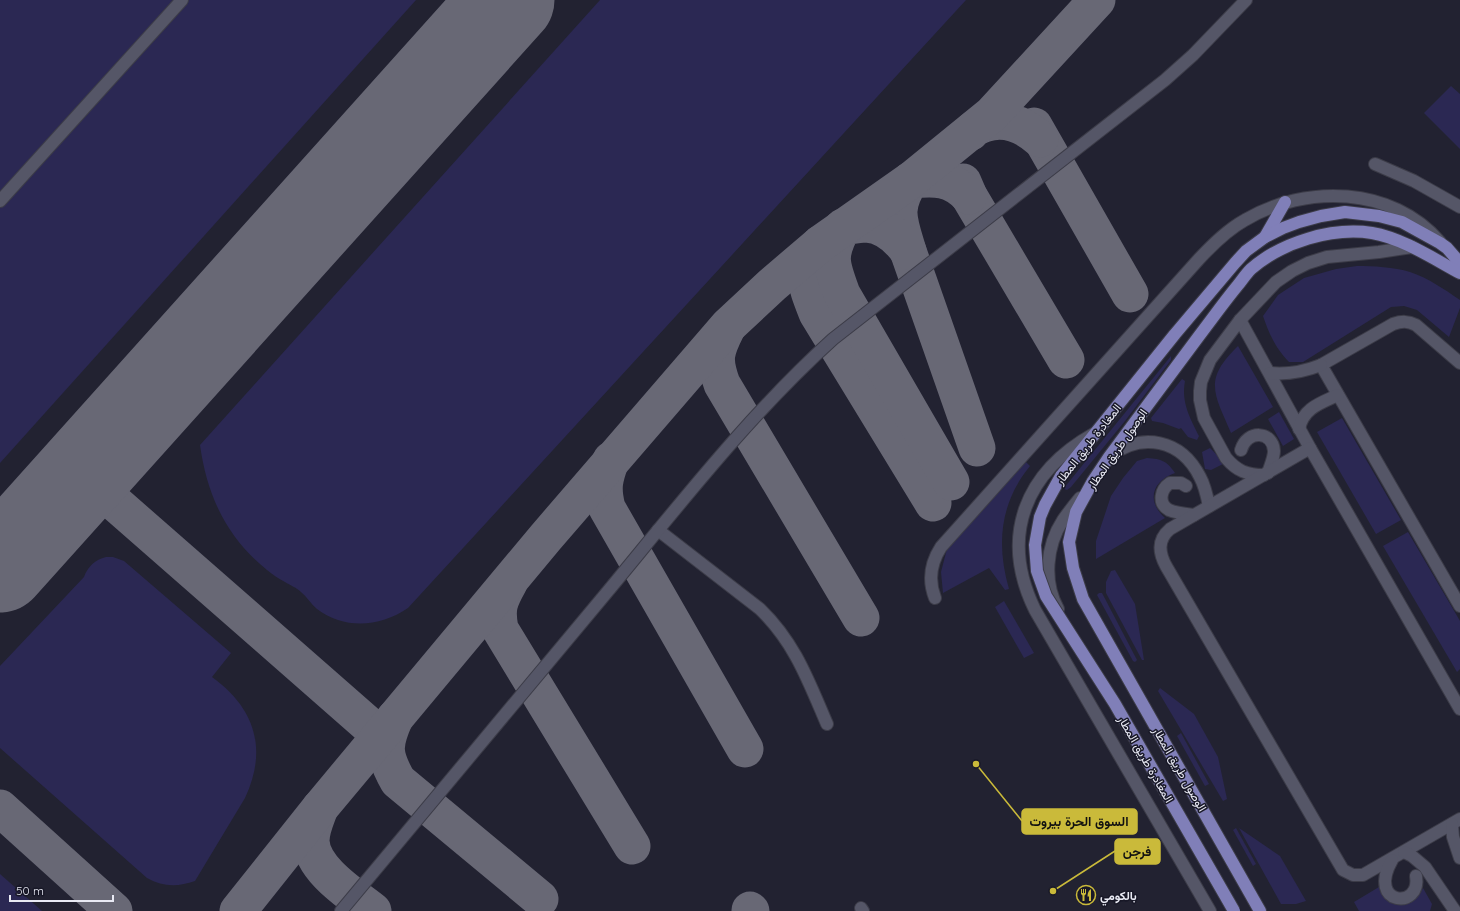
<svg xmlns="http://www.w3.org/2000/svg" width="1460" height="911" font-family="Quicksand,Vazirmatn,sans-serif">
  <style>
    .green { fill: #2b2853 }
    .lines { fill: none; stroke-linecap: round; stroke-linejoin: round }
    .taxiway { stroke: #686875; stroke-width: 37 }
    .runway { stroke: #686875; stroke-width: 93 }
    .minor-casing { stroke: #3c3c48; stroke-width: 14 }
    .major-casing { stroke: #3c3c48; stroke-width: 14 }
    .minor { stroke: #555667; stroke-width: 12 }
    .major { stroke: #807fb8; stroke-width: 12 }
    .major-bridge-casing { stroke: #3c3c48; stroke-width: 14; stroke-linecap: butt }
    .major-bridge { stroke: #807fb8; stroke-width: 12 }
    .labels { text-anchor: middle; dominant-baseline: central; stroke-width: 3; stroke-linejoin: round; paint-order: stroke }
    .street-label { font-size: 12px; fill: #e9eaf4; stroke: #181827 }
    .poi-label { font-size: 12px; font-weight: bold; fill: #e9eaf4; stroke: #181827; text-anchor: start }
    .leader { fill: none; stroke: #caba3a; stroke-width: 1.5 }
    .callout-dot { fill: #caba3a; stroke: #181827; stroke-width: 1.5 }
    .callout { fill: #caba3a; stroke: #caba3a; stroke-width: 1.5 }
    .callout-label { font-size: 13px; text-anchor: middle; font-weight: bold; fill: #111 }
  </style>
  <rect width="100%" height="100%" fill="#222231"/>
  <g class="green">
    <polygon points="0,0 416,0 0,463"/>
    <path d="M600,0h366l-558,608c-28,19 -63,22 -91,1 -6,-5 -10,-12 -16,-17 -4,-4 -11,-7 -16,-10 -6,-3 -12,-7 -18,-12 -40,-32 -60,-74 -67,-125z"/>
    <polygon points="1451,86 1460,94 1460,149 1424,113"/>
    <path d="M1357,266c16,0 37,1 53,6 18,6 34,17 50,28v8l-11,29 -32,-27 -13,-4 -13,1 -88,55h-14c-13,-13 -20,-28 -26,-46l15,-21 26,-17 32,-9z"/>
    <path d="M1238,346l35,61 -42,26c-17,-40 -28,-53 7,-87z"/>
    <polygon points="1171,356 1171,360 1125,421 1071,487 1067,490 1064,489 1064,488"/>
    <path d="M1182,379l3,2c-4,21 5,37 14,55l-2,4 -9,-3 -7,-9 -2,1 -16,-6 -11,-2 -1,-3z"/>
    <polygon points="1279,412 1294,439 1283,446 1268,419"/>
    <polygon points="1342,418 1401,520 1376,534 1317,432"/>
    <polygon points="1210,448 1225,463 1211,470 1205,469 1202,452"/>
    <path d="M1147,458c15,1 20,3 28,15 -23,8 -29,28 -10,45l-69,41v-18l15,-45 12,-18 14,-17z"/>
    <path d="M1025,461l5,5c-30,37 -34,78 -21,123l-4,1 -16,-22 -46,25 -2,-21 7,-27z"/>
    <polygon points="1408,532 1460,621 1460,669 1457,672 1383,546"/>
    <path d="M106,557h7l11,4 107,92 -19,24c43,31 56,72 33,121l-50,83c-17,6 -32,6 -48,-3l-147,-130v-82l84,-89c4,-11 11,-17 22,-20z"/>
    <polygon points="1115,570 1135,604 1144,660 1142,660 1106,593 1106,582 1111,571"/>
    <polygon points="1099,593 1102,593 1137,660 1135,662 1133,661 1097,595"/>
    <polygon points="1004,601 1034,653 1024,658 995,607"/>
    <polygon points="1160,688 1194,714 1218,757 1227,799 1223,801 1158,691"/>
    <polygon points="1181,733 1209,784 1205,786 1177,736"/>
    <polygon points="1236,828 1256,864 1253,866 1233,830"/>
    <polygon points="1239,828 1280,856 1306,901 1296,904 1281,904"/>
    <polygon points="0,874 42,911 0,911"/>
    <polygon points="1379,887 1381,892 1385,897 1411,901 1420,894 1423,888 1432,904 1430,911 1359,911 1354,902"/>
  </g>
  <g class="lines">
    <g class="taxiway">
      <polyline points="1034,126 1130,294"/>
      <path d="M971,132c3,-4 7,-6 13,-8 21,-8 40,1 56,15"/>
      <polyline points="963,182 969,196 1066,360"/>
      <path d="M969,196c-18,-19 -34,-18 -58,-16 -19,28 -12,41 -3,71l69,197"/>
      <path d="M820,244c-18,32 -16,36 -3,69l116,190"/>
      <path d="M908,251c-10,-14 -24,-26 -42,-27 -7,0 -16,2 -23,3 -16,29 -12,37 -1,67l109,188"/>
      <path d="M727,328c-12,24 -14,31 -5,56l139,234"/>
      <path d="M611,460c-7,19 -9,28 -4,48l138,241"/>
      <polyline points="82,474 381,736"/>
      <path d="M509,583c-10,18 -13,25 -9,46l132,217"/>
      <path d="M395,718c-12,27 -12,37 3,63l142,118"/>
      <polyline points="0,808 114,911"/>
      <path d="M320,808c-4,11 -9,21 -9,33 1,29 42,54 62,70"/>
      <polyline points="750,910 751,911"/>
      <polyline points="238,911 320,808 546,537 728,326 772,285 820,244 911,180 992,114 1097,0"/>
    </g>
    <polyline class="runway" points="0,566 508,0"/>
    <defs>
      <g id="minor">
        <polyline points="1375,164 1414,181 1460,207"/>
        <polyline points="0,201 182,0"/>
        <polyline points="1240,320 1310,448"/>
        <path d="M1460,363l-44,-38c-8,-4 -14,-4 -23,-1l-72,41 139,241"/>
        <path d="M1270,373c18,2 33,-1 51,-8"/>
        <path d="M1299,429c4,-21 22,-26 39,-34"/>
        <path d="M1095,433c-70,39 -96,103 -60,177l175,301"/>
        <path d="M1241,450c6,-21 32,-19 33,1 0,7 -4,15 -6,22"/>
        <path d="M1110,456c32,-24 71,-17 90,21 5,9 7,19 9,29"/>
        <path d="M1264,475c-17,0 -27,-4 -38,-17l-22,-40 -4,-18v-9l1,-9 9,-22 30,-40 36,-38 16,-11 16,-8 19,-6 52,-5 33,-5"/>
        <path d="M1186,486l-5,-3h-11c-9,6 -13,20 -1,27 7,3 17,4 25,5"/>
        <path d="M658,530l102,79c35,34 48,71 67,115"/>
        <path d="M935,598c-7,-18 -5,-34 6,-51l258,-288c14,-15 28,-29 46,-39 61,-36 147,-34 195,22"/>
        <path d="M1058,609c-15,-27 -12,-63 5,-89 5,-7 11,-15 17,-22"/>
        <path d="M1460,709l-150,-261 -140,81c-13,11 -11,24 -4,37l177,304 10,5h10l97,-56"/>
        <polyline points="1452,824 1453,837 1460,858"/>
        <polyline points="1404,852 1412,856 1425,867 1455,911"/>
        <path d="M1392,860c-26,46 30,50 24,16"/>
        <polyline points="861,908 863,911"/>
        <path d="M341,911c89,-107 178,-213 267,-320 72,-87 141,-176 225,-252l332,-259 28,-25 53,-55"/>
      </g>
      <g id="major">
        <polyline points="1265,237 1285,202"/>
        <polyline points="1061,476 1175,334 1235,263 1246,251 1265,237 1283,228 1299,222 1321,216 1345,212 1379,216 1402,222 1440,243 1447,248 1460,263"/>
        <path d="M1260,911l-177,-312 -10,-31 -4,-26 7,-30 17,-31 16,-24c30,-40 60,-81 90,-121 13,-17 25,-34 39,-51 4,-5 8,-11 13,-16 31,-27 81,-42 121,-36 30,5 62,26 88,40"/>
      </g>
    </defs>
    <use href="#minor" class="minor-casing"/>
    <use href="#major" class="major-casing"/>
    <use href="#minor" class="minor"/>
    <use href="#major" class="major"/>
    <defs>
      <polyline id="major-bridge" points="1061,476 1045,505 1040,517 1035,545 1037,571 1046,596 1115,704 1234,911"/>
    </defs>
    <use href="#major-bridge" class="major-bridge-casing"/>
    <use href="#major-bridge" class="major-bridge"/>
  </g>
  <defs>
    <symbol id="restaurant-ring" viewBox="-11 -11 22 22"><circle r="9.5" fill="#181827" stroke="#caba3a" stroke-width="1.5"/><path d="M-5-6h1v4h1v-4h1v4h1v-4h1v5L-1.5 .5V6h-2V.5L-5-1ZM5-6V6H3V1.5H1.5Q1.5-4 5-6Z" fill="#caba3a"/></symbol>
  </defs>
  <g fill-rule="evenodd">
    <use href="#restaurant-ring" x="1075" y="884" width="22" height="22"/>
  </g>
  <g class="labels">
    <g class="street-label">
      <text transform="translate(1088 444) rotate(-52)">المغادرة طريق المطار</text>
      <text transform="translate(1117 449) rotate(-55)">الوصول طريق المطار</text>
      <text transform="translate(1146 759) rotate(60)">المغادرة طريق المطار</text>
      <text transform="translate(1180 769) rotate(60)">الوصول طريق المطار</text>
    </g>
    <g class="poi-label">
      <text x="1100" y="895">بالكومي</text>
    </g>
  </g>
  <path class="leader" d="M976 764L1022 821M1053 891L1115 851"/>
  <g class="callout-dot">
    <circle cx="976" cy="764" r="4"/>
    <circle cx="1053" cy="891" r="4"/>
  </g>
  <g class="callout">
    <rect x="1022" y="809" width="115" height="25" rx="4"/>
    <rect x="1115" y="839" width="45" height="25" rx="4"/>
  </g>
  <g class="callout-label">
    <text x="1079" y="826">السوق الحرة بيروت</text>
    <text x="1137" y="856">فرجن</text>
  </g>
  <path d="M10 895v6h103v-6" fill="none" stroke="#e9eaf4" stroke-width="2"/>
  <text x="16" y="895" font-size="12" fill="#e9eaf4" stroke="#181827" stroke-width="3" paint-order="stroke">50 m</text>
</svg>
